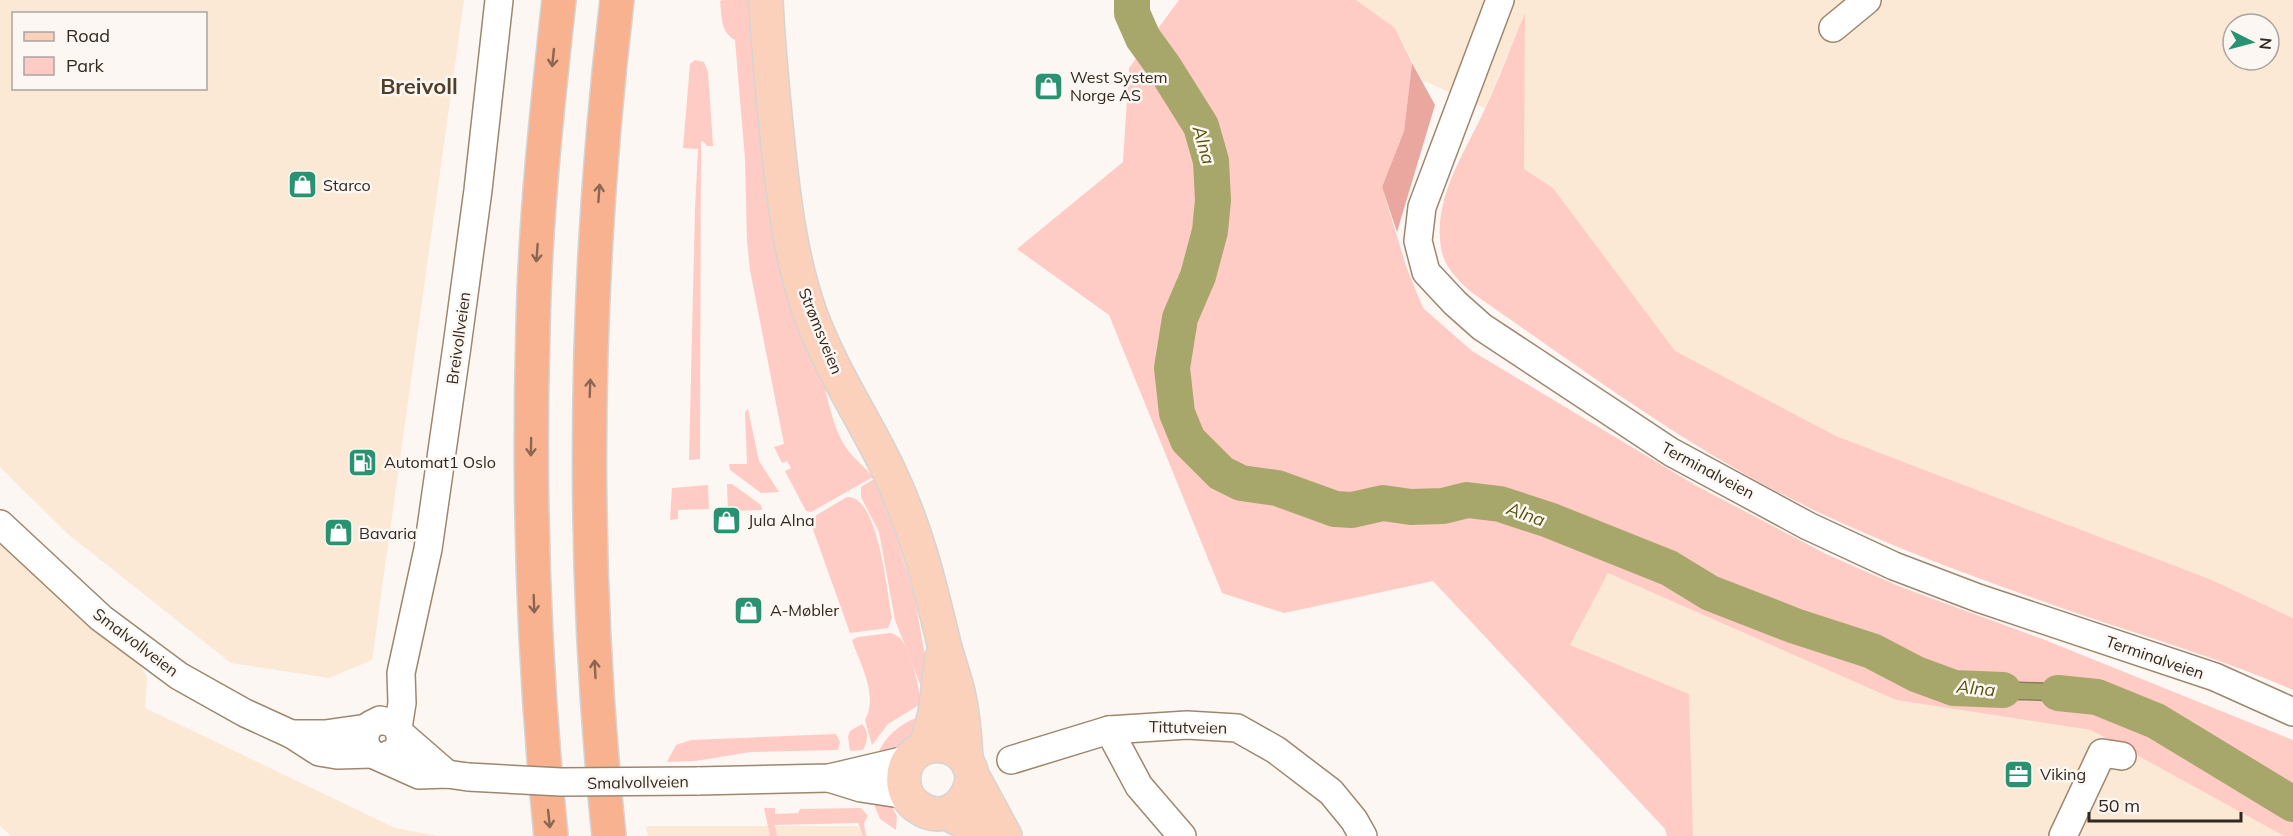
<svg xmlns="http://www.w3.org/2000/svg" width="2293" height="836" font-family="Mulish,sans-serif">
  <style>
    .built { fill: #fbe8d5; fill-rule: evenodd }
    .green { fill: #ffcbc5 }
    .forest { fill: #eaa79f }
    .water { fill: #a8a76b; stroke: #858154; stroke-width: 1.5 }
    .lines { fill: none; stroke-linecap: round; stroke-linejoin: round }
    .river { stroke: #a8a76b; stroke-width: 36 }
    .minor-casing { stroke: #9e876f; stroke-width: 30 }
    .major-casing { stroke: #d6d4d2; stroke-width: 36 }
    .highway-casing { stroke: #d6d4d2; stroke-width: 36 }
    .minor { stroke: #fff; stroke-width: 27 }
    .major { stroke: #fbd1bc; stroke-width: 33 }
    .highway { stroke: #f8b290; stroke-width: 33 }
    .minor-bridge-casing { stroke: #9e876f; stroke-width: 30; stroke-linecap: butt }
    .minor-bridge { stroke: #fff; stroke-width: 27 }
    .oneway { stroke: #8b6652 }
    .labels { text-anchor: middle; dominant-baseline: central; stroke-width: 5; stroke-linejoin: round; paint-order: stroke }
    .poi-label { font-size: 16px; fill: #32281f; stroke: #fcf7f2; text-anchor: start }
    .street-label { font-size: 16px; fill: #32281f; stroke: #fcf7f2 }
    .water-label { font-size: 18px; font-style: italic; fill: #58550c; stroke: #fcf7f2 }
    .district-label { font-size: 22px; font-weight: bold; fill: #513d28; stroke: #fcf7f2 }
  </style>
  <rect width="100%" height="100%" fill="#fcf7f2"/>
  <g class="built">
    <path d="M0,0h464l-92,660 -43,18 -98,-15 -162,-128 -69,-68zM14,14h192v74h-192z"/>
    <path d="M1354,0h939v618l-81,-38 -376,-144 -162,-85 -121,-163 -29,-19v-154l-39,93 -63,-28 -27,-52zM2233,24h36v36h-36z"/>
    <polygon points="0,538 139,663 147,677 145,708 395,828 438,836 11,836 0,826"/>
    <polygon points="1608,573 1896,700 2091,730 2284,836 1693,836 1689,694 1570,645"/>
    <polygon points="646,826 857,826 868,836 648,836"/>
  </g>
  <g class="green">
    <path d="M722,0h29l71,379c8,25 11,53 28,74 7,8 16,15 23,24l-62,35 -5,-1 -21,-40 6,-3 -4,-7 -5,2 -8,-16 10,-3 -34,-174 -3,-29 -2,-82 -10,-119c-15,-8 -13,-24 -15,-39z"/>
    <polygon points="1179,0 1356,0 1395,28 1412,63 1404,131 1382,187 1406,266 1423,308 1472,351 1695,485 1826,554 1901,587 2045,640 2293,740 2293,836 2284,836 2091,730 1896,700 1608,573 1570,645 1689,694 1693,836 1667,836 1665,829 1433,581 1284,613 1222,593 1109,315 1017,249 1123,162 1129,68"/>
    <path d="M1525,13l-1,156 29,19 122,163 161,85 376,144 81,38v72c-71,-31 -144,-52 -217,-77 -86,-30 -172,-61 -254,-99 -126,-59 -237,-143 -351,-222 -13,-12 -27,-25 -30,-44 -8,-50 23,-94 43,-137 15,-32 27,-65 41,-98z"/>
    <polygon points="695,60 704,62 708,72 713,146 707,146 703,141 701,142 700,459 689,460 695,210 698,149 683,148 690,64"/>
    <polygon points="748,409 759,461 779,492 761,493 730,470 729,464 747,464 745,412"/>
    <polygon points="874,479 895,532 915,599 927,667 922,689 895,620 879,532 861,497 861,487"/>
    <polygon points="727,484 732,484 761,505 762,510 728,511"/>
    <polygon points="708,485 709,509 678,510 678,519 670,520 672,488"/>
    <path d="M847,497c32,-2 40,98 45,121l-4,10 -38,5 -40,-112v-2z"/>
    <path d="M891,633c3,1 7,3 9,5 9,10 23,55 19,67l-31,19 -16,21 -7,-25c14,-24 -5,-56 -13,-80l6,-3z"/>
    <path d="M918,717c-6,26 -19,31 -42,41 8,-21 22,-33 42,-41z"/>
    <path d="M862,724c7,7 6,17 1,26l-13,1 -2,-14 2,-6z"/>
    <polygon points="836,734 840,742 838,750 751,752 695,761 667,762 676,745 691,740"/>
    <polygon points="874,804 891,805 897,816 896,830 880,819"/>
    <polygon points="764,808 775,808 775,814 798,813 800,809 861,808 868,816 864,823 866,836 863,836 858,823 775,825 777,836 770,836"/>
  </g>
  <polygon class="forest" points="1412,63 1435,105 1397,232 1382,187 1404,131"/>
  <path class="water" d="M1956,680l88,3 64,9 -6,18c-50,-16 -98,-7 -150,-13z"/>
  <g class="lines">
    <g class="river">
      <polyline points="1132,0 1132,13 1143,38 1164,67 1201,126 1211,161 1213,200 1210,231 1198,276 1180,318 1172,368 1177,413 1188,440 1221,473 1241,483 1277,488 1335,509 1352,510 1383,503 1411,507 1443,506 1467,500 1500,504 1549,520 1669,568 1710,593 1795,626 1872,651 1916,674 1954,688 2003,690"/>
      <polyline points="2058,693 2097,697 2156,721 2293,804"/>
    </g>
    <defs>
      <g id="minor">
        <polyline points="1500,0 1422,207 1418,241 1426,272 1455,303 1482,327 1671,452 1808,526 1894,566 1978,598 2215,677 2293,712"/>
        <polyline points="1833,28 1867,0"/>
        <polyline points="0,524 101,618 179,676 245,713 291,734 319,752 337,755 372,754"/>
        <polyline points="398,728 402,703 401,673 428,549 457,346 478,190 499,0"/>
        <polyline points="1109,730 1139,786 1182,836"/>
        <polyline points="291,734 325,734 367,728"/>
        <polyline points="401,734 447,774"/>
        <path d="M382,757l13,-5c8,-10 7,-19 -2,-29l-13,-3 -10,5 -5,9v11l7,9 47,21 28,-1 21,3"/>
        <polyline points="1011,760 1109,730 1187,725 1237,728 1276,750 1331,792 1354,820 1363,836"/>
        <polyline points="829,778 861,788 907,795"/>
        <polyline points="697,781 829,778 910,759"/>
        <polyline points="2063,836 2102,753 2122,756"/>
      </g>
      <g id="major">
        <path d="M766,0c2,48 7,96 12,145 6,57 13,114 32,168 20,55 52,103 77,154 29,60 42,114 57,177 4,16 10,31 14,48 5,22 7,44 8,67"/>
        <polyline points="926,747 935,713 942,657"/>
        <path d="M972,775c0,28 -28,51 -54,32 -8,-5 -13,-14 -14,-23 -5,-45 59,-54 68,-9l33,61"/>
        <polyline points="947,813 964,822 981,836"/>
      </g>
      <g id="highway">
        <path d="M551,836c-17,-168 -23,-337 -18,-507 2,-110 14,-220 26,-329"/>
        <path d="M609,836c-29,-278 -25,-558 8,-836"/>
      </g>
    </defs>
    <use href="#minor" class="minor-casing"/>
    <use href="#major" class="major-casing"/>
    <use href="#highway" class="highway-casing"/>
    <use href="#minor" class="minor"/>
    <use href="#major" class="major"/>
    <use href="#highway" class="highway"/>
    <defs>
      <polyline id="minor-bridge" points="468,777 561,782 697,781"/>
    </defs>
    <use href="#minor-bridge" class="minor-bridge-casing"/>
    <use href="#minor-bridge" class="minor-bridge"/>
  </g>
  <defs><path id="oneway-shaft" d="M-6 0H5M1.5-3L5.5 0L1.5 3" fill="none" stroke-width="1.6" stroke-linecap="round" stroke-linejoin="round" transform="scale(1.5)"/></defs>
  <g class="oneway">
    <use href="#oneway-shaft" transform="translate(553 58) rotate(96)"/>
    <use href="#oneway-shaft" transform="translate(599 193) rotate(-86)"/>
    <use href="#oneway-shaft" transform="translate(537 253) rotate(94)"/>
    <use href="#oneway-shaft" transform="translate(590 388) rotate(-88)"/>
    <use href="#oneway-shaft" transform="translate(531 447) rotate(91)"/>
    <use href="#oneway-shaft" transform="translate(534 604) rotate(88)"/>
    <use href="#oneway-shaft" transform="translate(595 669) rotate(-93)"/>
    <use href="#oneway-shaft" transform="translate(549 819) rotate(84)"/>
  </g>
  <defs>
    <symbol id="shop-square" viewBox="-11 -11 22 22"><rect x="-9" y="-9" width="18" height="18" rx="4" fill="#289271" stroke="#fcf7f2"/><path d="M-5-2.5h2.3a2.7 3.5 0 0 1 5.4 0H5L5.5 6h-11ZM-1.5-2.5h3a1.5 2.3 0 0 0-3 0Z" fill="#fff"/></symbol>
    <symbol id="fuel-square" viewBox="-11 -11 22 22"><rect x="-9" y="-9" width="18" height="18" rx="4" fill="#289271" stroke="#fcf7f2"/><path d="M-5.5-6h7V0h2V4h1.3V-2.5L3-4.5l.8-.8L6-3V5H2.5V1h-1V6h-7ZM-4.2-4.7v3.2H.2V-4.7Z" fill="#fff"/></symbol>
    <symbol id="office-square" viewBox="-11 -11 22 22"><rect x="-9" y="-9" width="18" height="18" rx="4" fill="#289271" stroke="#fcf7f2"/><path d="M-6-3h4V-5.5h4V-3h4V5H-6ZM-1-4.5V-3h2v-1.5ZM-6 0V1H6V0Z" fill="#fff"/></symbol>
  </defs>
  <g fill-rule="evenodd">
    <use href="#shop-square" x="1032" y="70" width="33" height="33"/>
    <use href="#shop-square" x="286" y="168" width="33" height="33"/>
    <use href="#fuel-square" x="346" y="446" width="33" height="33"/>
    <use href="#shop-square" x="710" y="504" width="33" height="33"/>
    <use href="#shop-square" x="322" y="516" width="33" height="33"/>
    <use href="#shop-square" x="732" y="594" width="33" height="33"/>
    <use href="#office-square" x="2002" y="758" width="33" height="33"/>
  </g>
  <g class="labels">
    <g class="poi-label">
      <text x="1070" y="77">West System<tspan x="1070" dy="18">Norge AS</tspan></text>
      <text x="323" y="185">Starco</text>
      <text x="384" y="462">Automat1 Oslo</text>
      <text x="748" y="520">Jula Alna</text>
      <text x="359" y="533">Bavaria</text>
      <text x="770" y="610">A-Møbler</text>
      <text x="2040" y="774">Viking</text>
    </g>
    <g class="street-label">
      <text transform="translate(821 331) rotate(68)">Strømsveien</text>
      <text transform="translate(458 338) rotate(-82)">Breivollveien</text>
      <text transform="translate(1708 470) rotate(28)">Terminalveien</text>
      <text transform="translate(136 642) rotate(37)">Smalvollveien</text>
      <text transform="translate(2155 657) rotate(19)">Terminalveien</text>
      <text transform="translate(1188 727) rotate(1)">Tittutveien</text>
      <text transform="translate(638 782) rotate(-1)">Smalvollveien</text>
    </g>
    <g class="water-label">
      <text transform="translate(1204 145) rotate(74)">Alna</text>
      <text transform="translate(1526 514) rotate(20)">Alna</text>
      <text transform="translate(1976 688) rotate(6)">Alna</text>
    </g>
    <g class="district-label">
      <text x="419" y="86">Breivoll</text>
    </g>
  </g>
  <rect x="12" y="12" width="195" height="78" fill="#fcf7f2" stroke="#aba49e" stroke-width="1.5"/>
  <rect x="24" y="32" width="30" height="9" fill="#fbd1bc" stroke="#aba49e" stroke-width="1.5"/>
  <text x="66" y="42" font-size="18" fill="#32281f">Road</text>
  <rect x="24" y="57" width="30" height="18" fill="#ffcbc5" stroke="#aba49e" stroke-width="1.5"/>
  <text x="66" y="72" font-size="18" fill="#32281f">Park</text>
  <g transform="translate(2251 42) rotate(96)"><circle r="28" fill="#fcf7f2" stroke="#aba49e" stroke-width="1.5"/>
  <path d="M0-4.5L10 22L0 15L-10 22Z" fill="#289271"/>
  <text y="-9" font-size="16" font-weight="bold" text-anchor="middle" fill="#32281f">N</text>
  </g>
  <path d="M2089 812v9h152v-9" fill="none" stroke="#32281f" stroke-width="3"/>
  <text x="2098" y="812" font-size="18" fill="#32281f" stroke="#fcf7f2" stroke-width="4.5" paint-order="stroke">50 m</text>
</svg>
